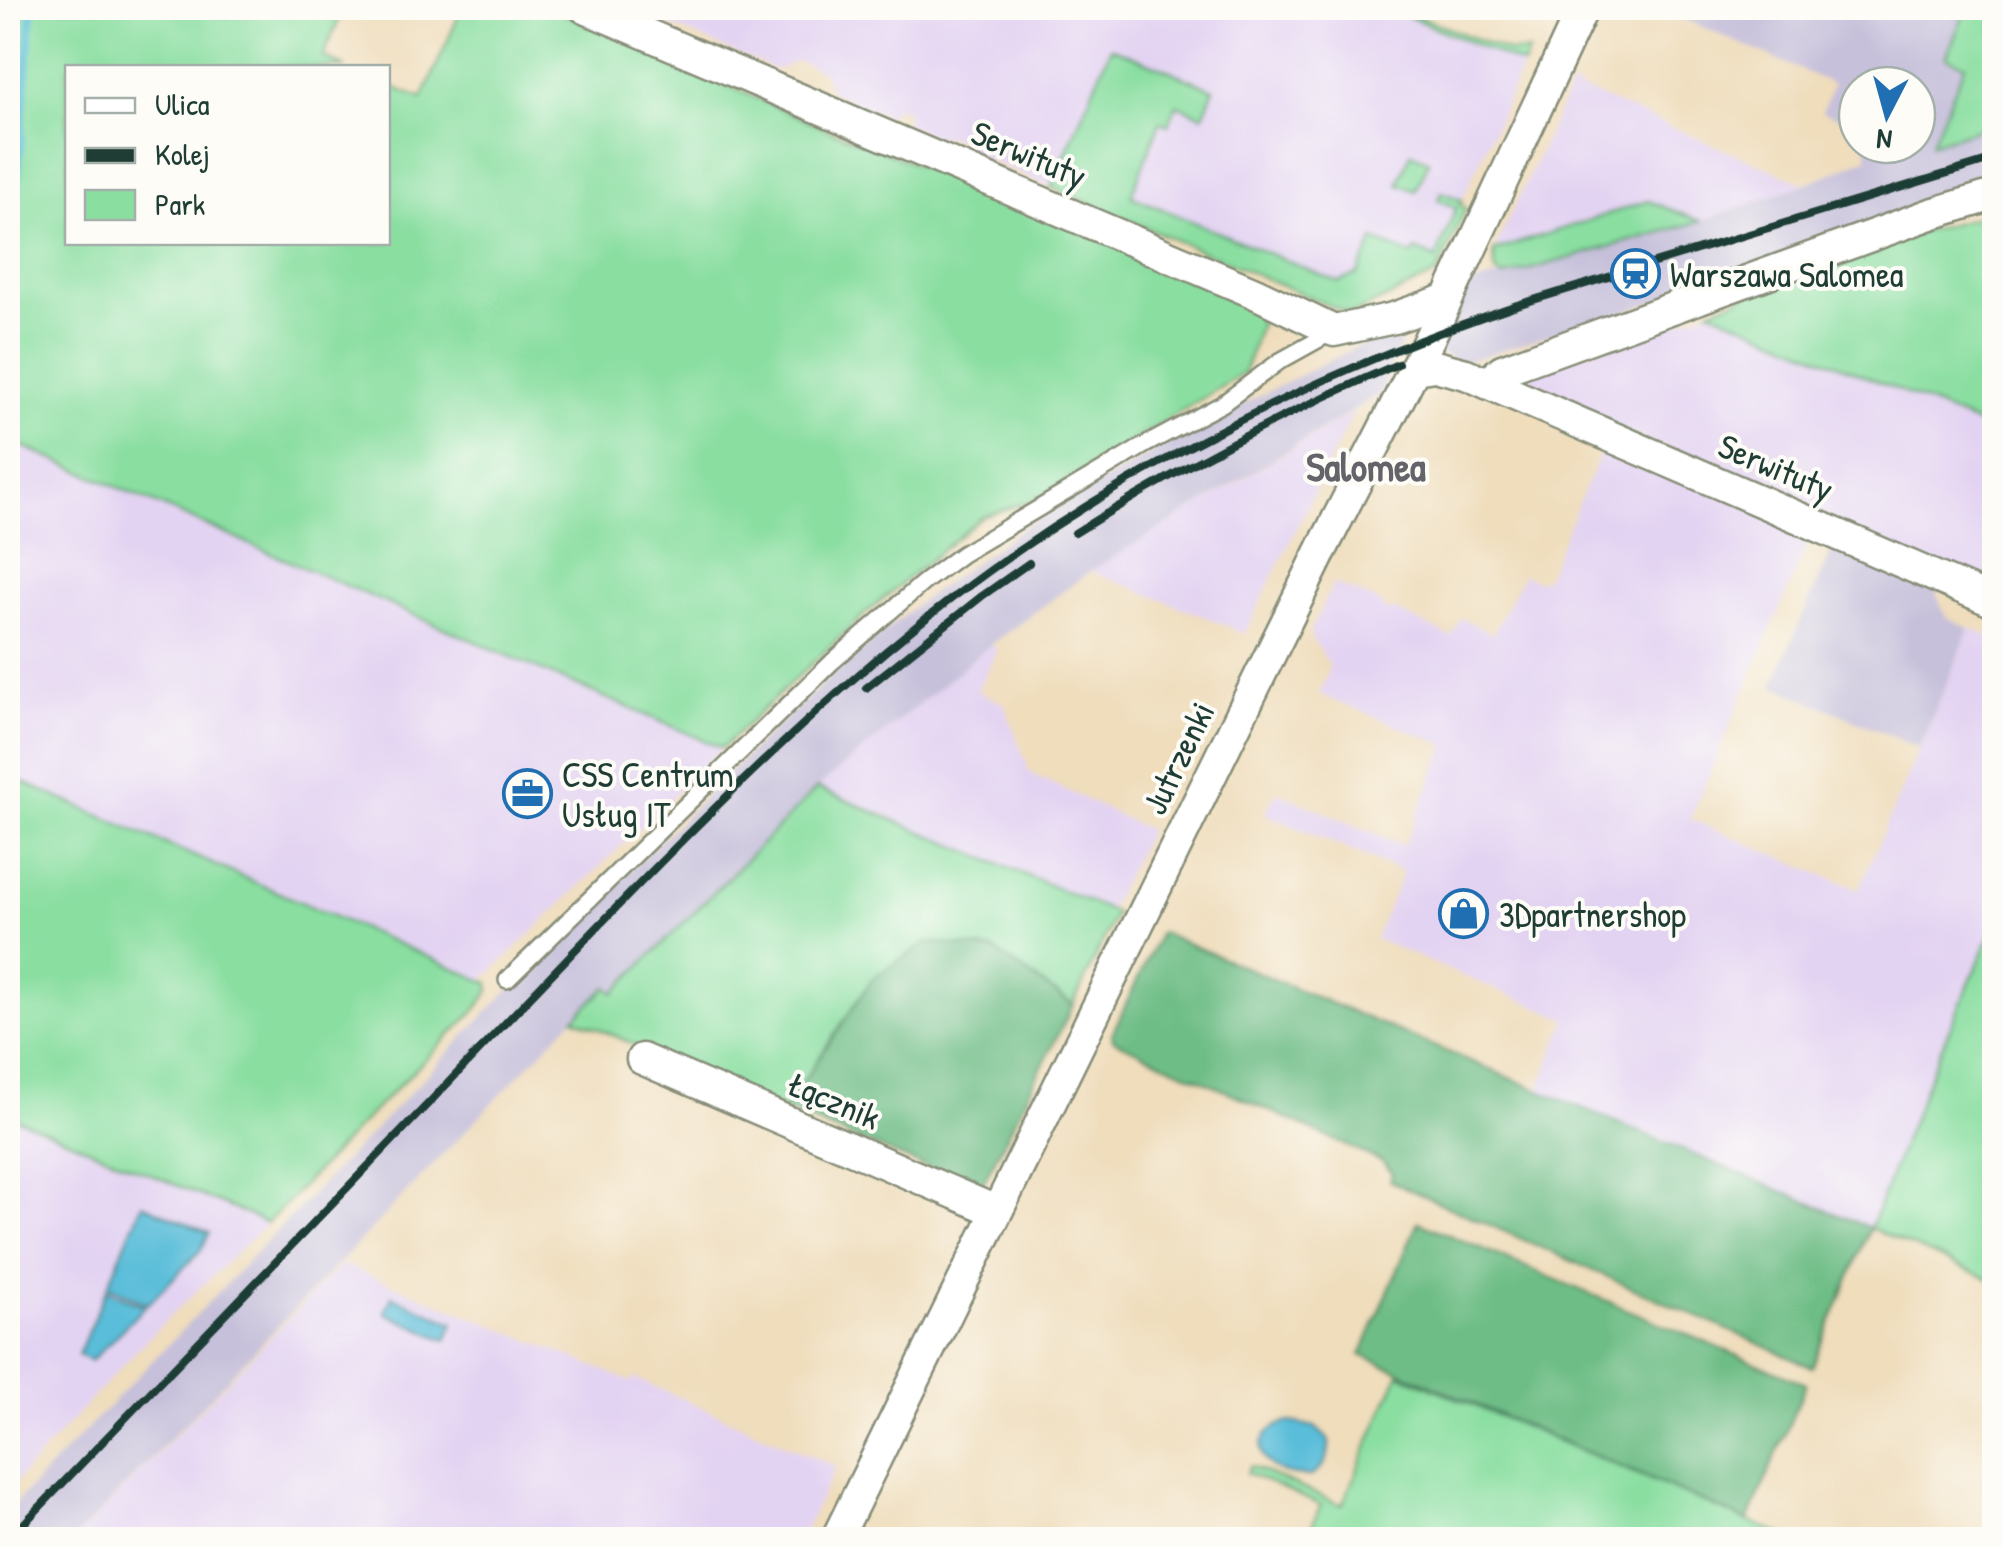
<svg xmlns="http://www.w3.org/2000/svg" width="2002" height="1547" font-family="'Patrick Hand',sans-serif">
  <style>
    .built { fill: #e3d3f2 }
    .industrial { fill: #c6c0da }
    .green { fill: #89dea0; stroke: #548e6a; stroke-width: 2.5 }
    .forest { fill: #6ebd86; stroke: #467d5d; stroke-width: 2.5 }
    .water { fill: #5abdd9; stroke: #3c7d86; stroke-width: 2.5 }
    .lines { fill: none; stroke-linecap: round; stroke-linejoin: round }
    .stream { stroke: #5abdd9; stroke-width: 8 }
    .service-casing { stroke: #878d78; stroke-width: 20 }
    .minor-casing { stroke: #878d78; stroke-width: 35 }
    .service { stroke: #fff; stroke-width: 15 }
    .minor { stroke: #fff; stroke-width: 30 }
    .rail { stroke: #1f3d34; stroke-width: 8 }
    .labels { text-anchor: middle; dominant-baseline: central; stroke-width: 8; stroke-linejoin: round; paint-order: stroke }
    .street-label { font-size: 35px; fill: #1f3d34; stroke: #fdfcf7 }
    .poi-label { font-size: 35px; fill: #1f3d34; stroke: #fdfcf7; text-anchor: start }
    .quarter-label { font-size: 40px; font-weight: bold; fill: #64636a; stroke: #fdfcf7 }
  </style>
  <rect width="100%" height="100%" fill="#fdfcf7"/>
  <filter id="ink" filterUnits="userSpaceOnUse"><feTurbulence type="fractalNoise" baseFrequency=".01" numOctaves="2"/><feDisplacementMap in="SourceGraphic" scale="20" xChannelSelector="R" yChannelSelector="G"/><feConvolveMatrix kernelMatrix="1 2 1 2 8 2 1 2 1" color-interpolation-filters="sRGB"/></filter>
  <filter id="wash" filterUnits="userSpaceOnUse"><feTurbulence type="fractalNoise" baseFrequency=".0048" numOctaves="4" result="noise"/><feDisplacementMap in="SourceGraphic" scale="40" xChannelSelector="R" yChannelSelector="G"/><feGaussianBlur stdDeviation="2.25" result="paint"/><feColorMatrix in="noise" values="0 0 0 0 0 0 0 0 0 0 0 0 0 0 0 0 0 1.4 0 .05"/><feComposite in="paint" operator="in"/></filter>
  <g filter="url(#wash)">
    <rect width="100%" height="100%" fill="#efddbc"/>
    <g class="built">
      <polygon points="629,8 1388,8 1523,65 1462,200 1460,205 1466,208 1437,274 1351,315 967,151 965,143 947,135 939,139 905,124 907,111 894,106 889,117 831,92 824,73 806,64 796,61 776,70"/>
      <polygon points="1571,85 1806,184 1701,221 1647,201 1494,251"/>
      <polygon points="1710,310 1994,431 1994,593 1805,512 1805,504 1512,386 1518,376"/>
      <polygon points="1354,411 1245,633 1091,571"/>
      <polygon points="8,440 722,748 482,981 8,776"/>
      <polygon points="1604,444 1812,533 1690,819 1859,890 1970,628 1994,638 1994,927 1933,1067 1870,1228 1538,1091 1567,1019 1375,939 1403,872 1265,814 1276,792 1404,846 1446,745 1319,694 1330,666 1312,639 1311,629 1334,583 1384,605 1383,609 1391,612 1392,609 1451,637 1461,618 1493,634 1523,575 1539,581 1546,578"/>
      <polygon points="990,645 998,648 977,691 1004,704 1030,773 1149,830 1109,910 817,788"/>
      <polygon points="8,1115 267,1223 148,1338 8,1490"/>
      <polygon points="342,1264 632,1382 635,1378 836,1467 800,1539 74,1540"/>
    </g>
    <g class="industrial">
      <polygon points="1659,8 1994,8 1994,185 1712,284 1461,363 1438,352 1465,286 1701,221 1806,184 1867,158 1867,145 1917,145 1917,85 1857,85 1857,125 1822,112 1833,84"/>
      <polygon points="1406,328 1381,393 1091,571 990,645 817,788 614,993 607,987 574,1018 74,1539 8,1539 8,1511 496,1003 749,753 837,671 921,601 1024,527 1186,433 1349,351"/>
      <polygon points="1835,542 1932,583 1946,617 1970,628 1919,748 1773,685"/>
    </g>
    <g class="green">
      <polygon points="13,8 204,8 227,17 232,8 344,8 323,57 346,67 68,68 68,242 388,242 388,85 422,99 462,8 551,8 832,131 1126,247 1255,307 1260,324 1244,373 1038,498 982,517 865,614 722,748 8,440 8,21"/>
      <polygon points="1388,8 1398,8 1509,52 1529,52 1523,65"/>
      <polygon points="1967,8 1994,8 1994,124 1931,144 1965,65 1946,57"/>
      <polygon points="1111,47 1214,89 1203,116 1177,105 1168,125 1160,122 1131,196 1338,282 1358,274 1374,240 1412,255 1416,250 1436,259 1456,208 1438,200 1441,192 1462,200 1460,205 1466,208 1437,274 1351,315 1051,187"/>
      <polygon points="1411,153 1429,161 1416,191 1398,184"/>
      <polygon points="1648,201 1701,221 1503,277 1495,271 1494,251"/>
      <polygon points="1994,212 1994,431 1710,310 1849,252"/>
      <polygon points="8,776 489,983 490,990 477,1009 384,1100 267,1223 8,1115"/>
      <polygon points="817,788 1116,913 1073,1005 994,950 873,978 784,1110 574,1018 607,987 614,993"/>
      <polygon points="1994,927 1994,1281 1870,1228 1933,1067"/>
      <polygon points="1399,1374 1748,1521 1791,1539 1306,1539 1321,1505 1246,1473 1250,1466 1342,1505"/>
    </g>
    <g class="forest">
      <polygon points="1160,932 1870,1228 1812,1367 1390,1181 1392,1173 1383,1162 1113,1040 1112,1034"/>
      <polygon points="928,942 994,950 1073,1005 980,1189 784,1110 873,978"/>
      <polygon points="1418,1222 1806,1384 1748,1521 1361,1355"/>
    </g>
    <g class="water">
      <polygon points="142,1204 209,1233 201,1250 148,1304 108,1286"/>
      <polygon points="106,1290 145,1306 91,1361 78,1355"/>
      <polygon points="392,1296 454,1323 446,1340 385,1313"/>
      <path d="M1292,1422l23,5 14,13c1,18 -4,25 -17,36 -14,0 -29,-1 -40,-9 -24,-18 -4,-44 20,-45z"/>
    </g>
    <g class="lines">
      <polyline class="stream" points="8,286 32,8"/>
    </g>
  </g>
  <g filter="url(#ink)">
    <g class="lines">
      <defs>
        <polyline id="service" points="507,980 832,662 923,583 962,554 1145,445 1222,404 1280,361 1334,331"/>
        <g id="minor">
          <polyline points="585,8 1255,293 1334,331 1394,318 1445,300"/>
          <polyline points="1414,369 1435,366 1466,374 1994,602"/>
          <polyline points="1487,383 1502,370 1931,214 1994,195"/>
          <polyline points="642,1059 996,1211"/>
          <polyline points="836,1540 1323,547 1422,354 1583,8"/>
        </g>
      </defs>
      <use href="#service" class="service-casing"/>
      <use href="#minor" class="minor-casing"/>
      <use href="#service" class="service"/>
      <use href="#minor" class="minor"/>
      <g class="rail">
        <path d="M1075,533c103,-65 211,-121 323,-169"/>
        <polyline points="866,688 982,596 1029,563"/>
        <path d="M8,1540c154,-160 308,-319 461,-479 135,-141 268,-284 417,-410 183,-154 405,-270 631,-346l477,-146"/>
      </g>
    </g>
  </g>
  <defs>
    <symbol id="station-ring" viewBox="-11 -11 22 22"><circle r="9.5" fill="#fdfcf7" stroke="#1f6fb2" stroke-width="1.5"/><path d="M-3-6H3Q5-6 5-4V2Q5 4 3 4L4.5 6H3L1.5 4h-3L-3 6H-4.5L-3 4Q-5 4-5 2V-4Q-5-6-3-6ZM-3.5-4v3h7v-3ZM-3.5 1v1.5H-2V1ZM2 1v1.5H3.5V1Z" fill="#1f6fb2"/></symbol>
    <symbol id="office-ring" viewBox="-11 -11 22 22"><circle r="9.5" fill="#fdfcf7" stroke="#1f6fb2" stroke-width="1.5"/><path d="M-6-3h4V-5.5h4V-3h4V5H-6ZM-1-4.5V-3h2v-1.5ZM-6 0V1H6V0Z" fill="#1f6fb2"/></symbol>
    <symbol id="shop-ring" viewBox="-11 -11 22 22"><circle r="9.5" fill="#fdfcf7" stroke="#1f6fb2" stroke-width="1.5"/><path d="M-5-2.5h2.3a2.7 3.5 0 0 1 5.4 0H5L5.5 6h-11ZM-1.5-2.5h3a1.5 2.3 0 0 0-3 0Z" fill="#1f6fb2"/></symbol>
  </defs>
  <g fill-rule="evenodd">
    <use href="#station-ring" x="1608" y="246" width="55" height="55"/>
    <use href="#office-ring" x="500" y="766" width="55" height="55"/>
    <use href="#shop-ring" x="1436" y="886" width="55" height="55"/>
  </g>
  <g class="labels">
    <g class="street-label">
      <text transform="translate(1029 154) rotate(23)">Serwituty</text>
      <text transform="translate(1776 467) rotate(23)">Serwituty</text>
      <text transform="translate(1178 758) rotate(-64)">Jutrzenki</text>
      <text transform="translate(834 1100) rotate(23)">Łącznik</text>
    </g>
    <g class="poi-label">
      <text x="1670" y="274">Warszawa Salomea</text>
      <text x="562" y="774">CSS Centrum<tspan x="562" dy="40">Usług IT</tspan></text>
      <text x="1499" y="914">3Dpartnershop</text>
    </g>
    <g class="quarter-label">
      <text x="1366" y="466">Salomea</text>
    </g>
  </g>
  <rect width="2002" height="1547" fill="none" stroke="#fdfcf7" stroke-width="40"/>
  <rect x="65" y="65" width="325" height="180" fill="#fdfcf7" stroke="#a4b0a9" stroke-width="2.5"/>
  <rect x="85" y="98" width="50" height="15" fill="#ffffff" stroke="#a4b0a9" stroke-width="2.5"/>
  <text x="155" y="115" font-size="30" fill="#1f3d34">Ulica</text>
  <rect x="85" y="148" width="50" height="15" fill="#1f3d34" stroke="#a4b0a9" stroke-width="2.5"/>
  <text x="155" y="165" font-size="30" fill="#1f3d34">Kolej</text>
  <rect x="85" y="190" width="50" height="30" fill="#89dea0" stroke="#a4b0a9" stroke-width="2.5"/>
  <text x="155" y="215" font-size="30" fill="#1f3d34">Park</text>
  <g transform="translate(1887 115) rotate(186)"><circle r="48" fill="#fdfcf7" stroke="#a4b0a9" stroke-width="2.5"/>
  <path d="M0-8L18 38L0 25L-18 38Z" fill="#1f6fb2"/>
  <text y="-15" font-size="28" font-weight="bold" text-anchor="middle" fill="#1f3d34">N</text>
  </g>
</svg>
